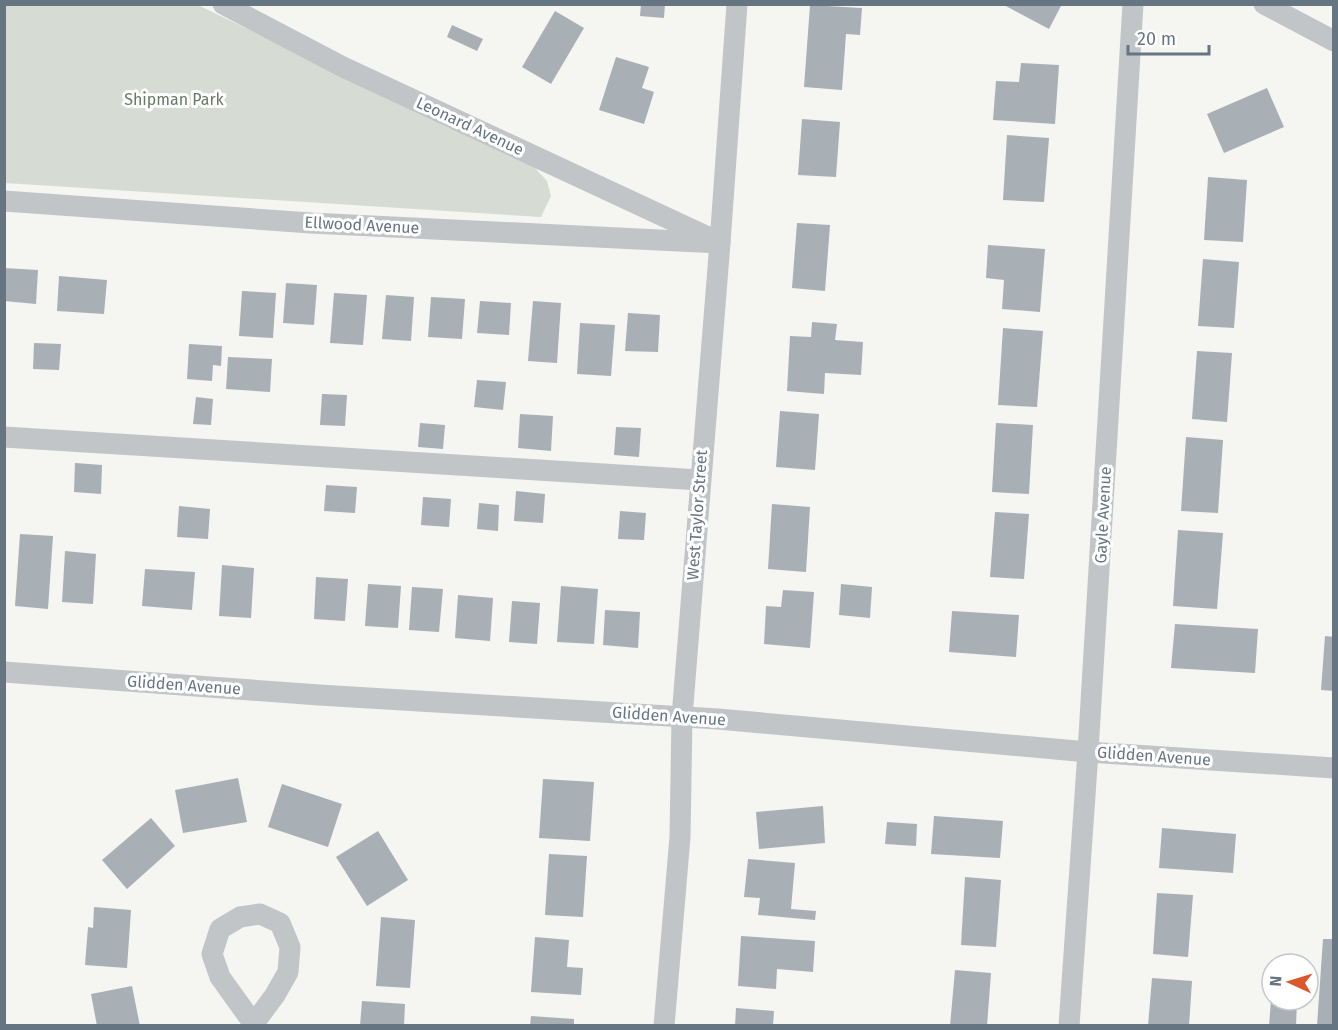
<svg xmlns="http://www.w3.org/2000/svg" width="1338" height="1030" font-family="'Fira Sans',sans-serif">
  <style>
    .green { fill: #d6dcd3 }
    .building { fill: #a8b0b5 }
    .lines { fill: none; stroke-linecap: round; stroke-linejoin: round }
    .minor { stroke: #c1c5c8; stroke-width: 21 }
    .labels { text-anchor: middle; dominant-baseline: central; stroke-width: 6; stroke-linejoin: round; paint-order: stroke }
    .park-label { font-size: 16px; fill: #687964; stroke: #fff }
    .street-label { font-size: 16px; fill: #667582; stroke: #fff }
  </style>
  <rect width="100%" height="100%" fill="#f5f5f2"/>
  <polygon class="green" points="4,5 198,5 534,167 547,181 551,196 541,217 5,183"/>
  <g class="building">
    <polygon points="641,4 665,4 664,18 640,16"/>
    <polygon points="1002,4 1062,4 1049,29"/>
    <polygon points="810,5 862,8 860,35 846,34 842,90 804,87"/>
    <polygon points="555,11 584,28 551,84 522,67"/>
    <polygon points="452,25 483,39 477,51 447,37"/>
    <polygon points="616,57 649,67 642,88 654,92 644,124 599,110"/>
    <polygon points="1021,63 1059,65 1055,124 993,120 996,81 1019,82"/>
    <polygon points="1267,88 1284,127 1224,153 1207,114"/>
    <polygon points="802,119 840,122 836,177 798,175"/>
    <polygon points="1007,135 1049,138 1044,202 1003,200"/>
    <polygon points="1208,177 1247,180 1243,242 1204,240"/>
    <polygon points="797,223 830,225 825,291 792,288"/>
    <polygon points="988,245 1045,249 1040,312 1002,309 1004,280 986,278"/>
    <polygon points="1203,259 1239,262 1234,328 1198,326"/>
    <polygon points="4,268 38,270 36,304 4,301"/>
    <polygon points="59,276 107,280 104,314 57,311"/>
    <polygon points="286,283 317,285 314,325 283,323"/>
    <polygon points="242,291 276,293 273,338 239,336"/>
    <polygon points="334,293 367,295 363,345 330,343"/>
    <polygon points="386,295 414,297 411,341 382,339"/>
    <polygon points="431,297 465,299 462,339 428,337"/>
    <polygon points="480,301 511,303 509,335 477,333"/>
    <polygon points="533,301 561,303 557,363 528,361"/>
    <polygon points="628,313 660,315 658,352 625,351"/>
    <polygon points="812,322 837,324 835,340 863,342 861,375 825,373 824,394 787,391 790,336 811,337"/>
    <polygon points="580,323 615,325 611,376 577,374"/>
    <polygon points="1003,328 1043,331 1037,407 998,405"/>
    <polygon points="34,343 61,344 59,370 33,369"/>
    <polygon points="189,344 222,346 221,366 213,365 212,381 187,379"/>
    <polygon points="1197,351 1232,353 1227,422 1192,419"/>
    <polygon points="228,357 272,359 270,392 226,389"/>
    <polygon points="477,380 506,382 503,410 474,407"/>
    <polygon points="322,394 347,395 345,426 320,425"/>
    <polygon points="196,397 213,399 211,425 193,424"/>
    <polygon points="780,411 819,414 815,470 776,467"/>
    <polygon points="520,414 553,416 551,451 518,448"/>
    <polygon points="420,423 445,425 443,449 418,447"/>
    <polygon points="996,423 1033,425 1029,494 992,492"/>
    <polygon points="616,427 641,428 639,457 614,455"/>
    <polygon points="1186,437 1223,440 1218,513 1181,511"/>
    <polygon points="75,463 102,465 101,494 74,492"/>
    <polygon points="326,485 357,487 355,513 324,511"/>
    <polygon points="516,491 545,494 543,523 514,521"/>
    <polygon points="423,497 451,499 449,527 421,525"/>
    <polygon points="479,503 499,505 498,531 477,529"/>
    <polygon points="772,504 810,507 806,572 768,569"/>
    <polygon points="179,506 210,509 208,539 177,537"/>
    <polygon points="620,511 646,513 644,540 618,539"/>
    <polygon points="995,512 1029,514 1024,579 990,577"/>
    <polygon points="1178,530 1223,533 1217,609 1173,606"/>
    <polygon points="20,534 53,536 48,609 15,606"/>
    <polygon points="65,551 96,554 93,604 62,602"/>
    <polygon points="222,565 254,568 251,618 219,616"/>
    <polygon points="145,569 195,572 192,610 142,606"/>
    <polygon points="316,577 348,579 345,621 314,619"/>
    <polygon points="368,584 401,586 398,628 365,626"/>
    <polygon points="841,584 872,587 870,618 839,615"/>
    <polygon points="561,586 598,589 594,644 557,642"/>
    <polygon points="412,587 443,589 439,632 409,630"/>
    <polygon points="783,590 814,592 810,648 764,644 766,606 781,607"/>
    <polygon points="458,595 493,598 490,641 455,638"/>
    <polygon points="512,601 540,603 537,644 509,642"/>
    <polygon points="605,610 640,612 638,648 603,645"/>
    <polygon points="952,611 1019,615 1016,657 949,652"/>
    <polygon points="1175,624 1258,629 1255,673 1171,668"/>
    <polygon points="1325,636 1334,637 1334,691 1321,690"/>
    <polygon points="238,778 247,822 183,833 175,790"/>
    <polygon points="543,779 594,782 590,841 539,838"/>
    <polygon points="282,784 342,804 328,847 268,827"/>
    <polygon points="823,806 825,843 759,849 756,812"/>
    <polygon points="934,816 1003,821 1000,858 931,854"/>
    <polygon points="151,818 175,846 127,889 102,860"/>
    <polygon points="887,822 917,824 916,846 885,844"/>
    <polygon points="1162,828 1236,834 1233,873 1159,868"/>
    <polygon points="378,831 408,880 367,906 336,857"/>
    <polygon points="549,854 587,856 583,917 545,915"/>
    <polygon points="748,859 795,863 791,909 816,911 815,920 758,915 760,898 744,897"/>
    <polygon points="965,877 1001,880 996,947 961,945"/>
    <polygon points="1157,893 1193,895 1188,957 1153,954"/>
    <polygon points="94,907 131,910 127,968 85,965 88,927 93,928"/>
    <polygon points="381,917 415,920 410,988 376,986"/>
    <polygon points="741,936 815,941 813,972 777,969 776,989 738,986"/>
    <polygon points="535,937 569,940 567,967 583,968 581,995 531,992"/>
    <polygon points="1323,939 1334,939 1334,1026 1317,1026"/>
    <polygon points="955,970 991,973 987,1026 950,1026"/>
    <polygon points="1152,978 1192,981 1189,1026 1148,1026"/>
    <polygon points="132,986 140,1026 97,1026 91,994"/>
    <polygon points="1271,1000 1297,1000 1296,1026 1269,1026"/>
    <polygon points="362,1001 405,1004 404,1026 360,1026"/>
    <polygon points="736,1008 774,1011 773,1026 735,1026"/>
    <polygon points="531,1016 574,1019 574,1026 530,1026"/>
  </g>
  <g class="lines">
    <g class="minor">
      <polyline points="223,4 343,67 708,237"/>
      <polyline points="1264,4 1334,41"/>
      <polyline points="4,201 311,223 720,243"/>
      <polyline points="4,437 700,480"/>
      <polyline points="4,672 319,695 718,719 1088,752 1334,768"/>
      <polyline points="252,1026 275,995 288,972 290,947 280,923 260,914 240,917 220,929 212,954 220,977 253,1023"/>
      <polyline points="664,1026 680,837 682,717 720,243 737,4"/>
      <polyline points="1069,1026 1088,752 1133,4"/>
    </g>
  </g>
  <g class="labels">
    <g class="park-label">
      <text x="174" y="99">Shipman Park</text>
    </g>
    <g class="street-label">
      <text transform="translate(470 126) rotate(25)">Leonard Avenue</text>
      <text transform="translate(362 225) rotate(3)">Ellwood Avenue</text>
      <text transform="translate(697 515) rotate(-86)">West Taylor Street</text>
      <text transform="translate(1103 515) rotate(-87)">Gayle Avenue</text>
      <text transform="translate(184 685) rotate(4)">Glidden Avenue</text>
      <text transform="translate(669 716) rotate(4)">Glidden Avenue</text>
      <text transform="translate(1154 756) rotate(4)">Glidden Avenue</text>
    </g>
  </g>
  <rect width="1338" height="1030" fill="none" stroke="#667582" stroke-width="12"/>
  <g transform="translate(1290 982) rotate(274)"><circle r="28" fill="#ffffff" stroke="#c2c8cd" stroke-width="1.5"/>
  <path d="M0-4.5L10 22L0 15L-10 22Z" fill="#db582c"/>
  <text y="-9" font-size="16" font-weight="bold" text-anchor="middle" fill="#667582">N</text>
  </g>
  <path d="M1128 45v9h81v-9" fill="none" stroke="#667582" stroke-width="3"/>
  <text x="1137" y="45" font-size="18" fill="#667582" stroke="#ffffff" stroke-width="4.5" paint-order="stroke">20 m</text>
</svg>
